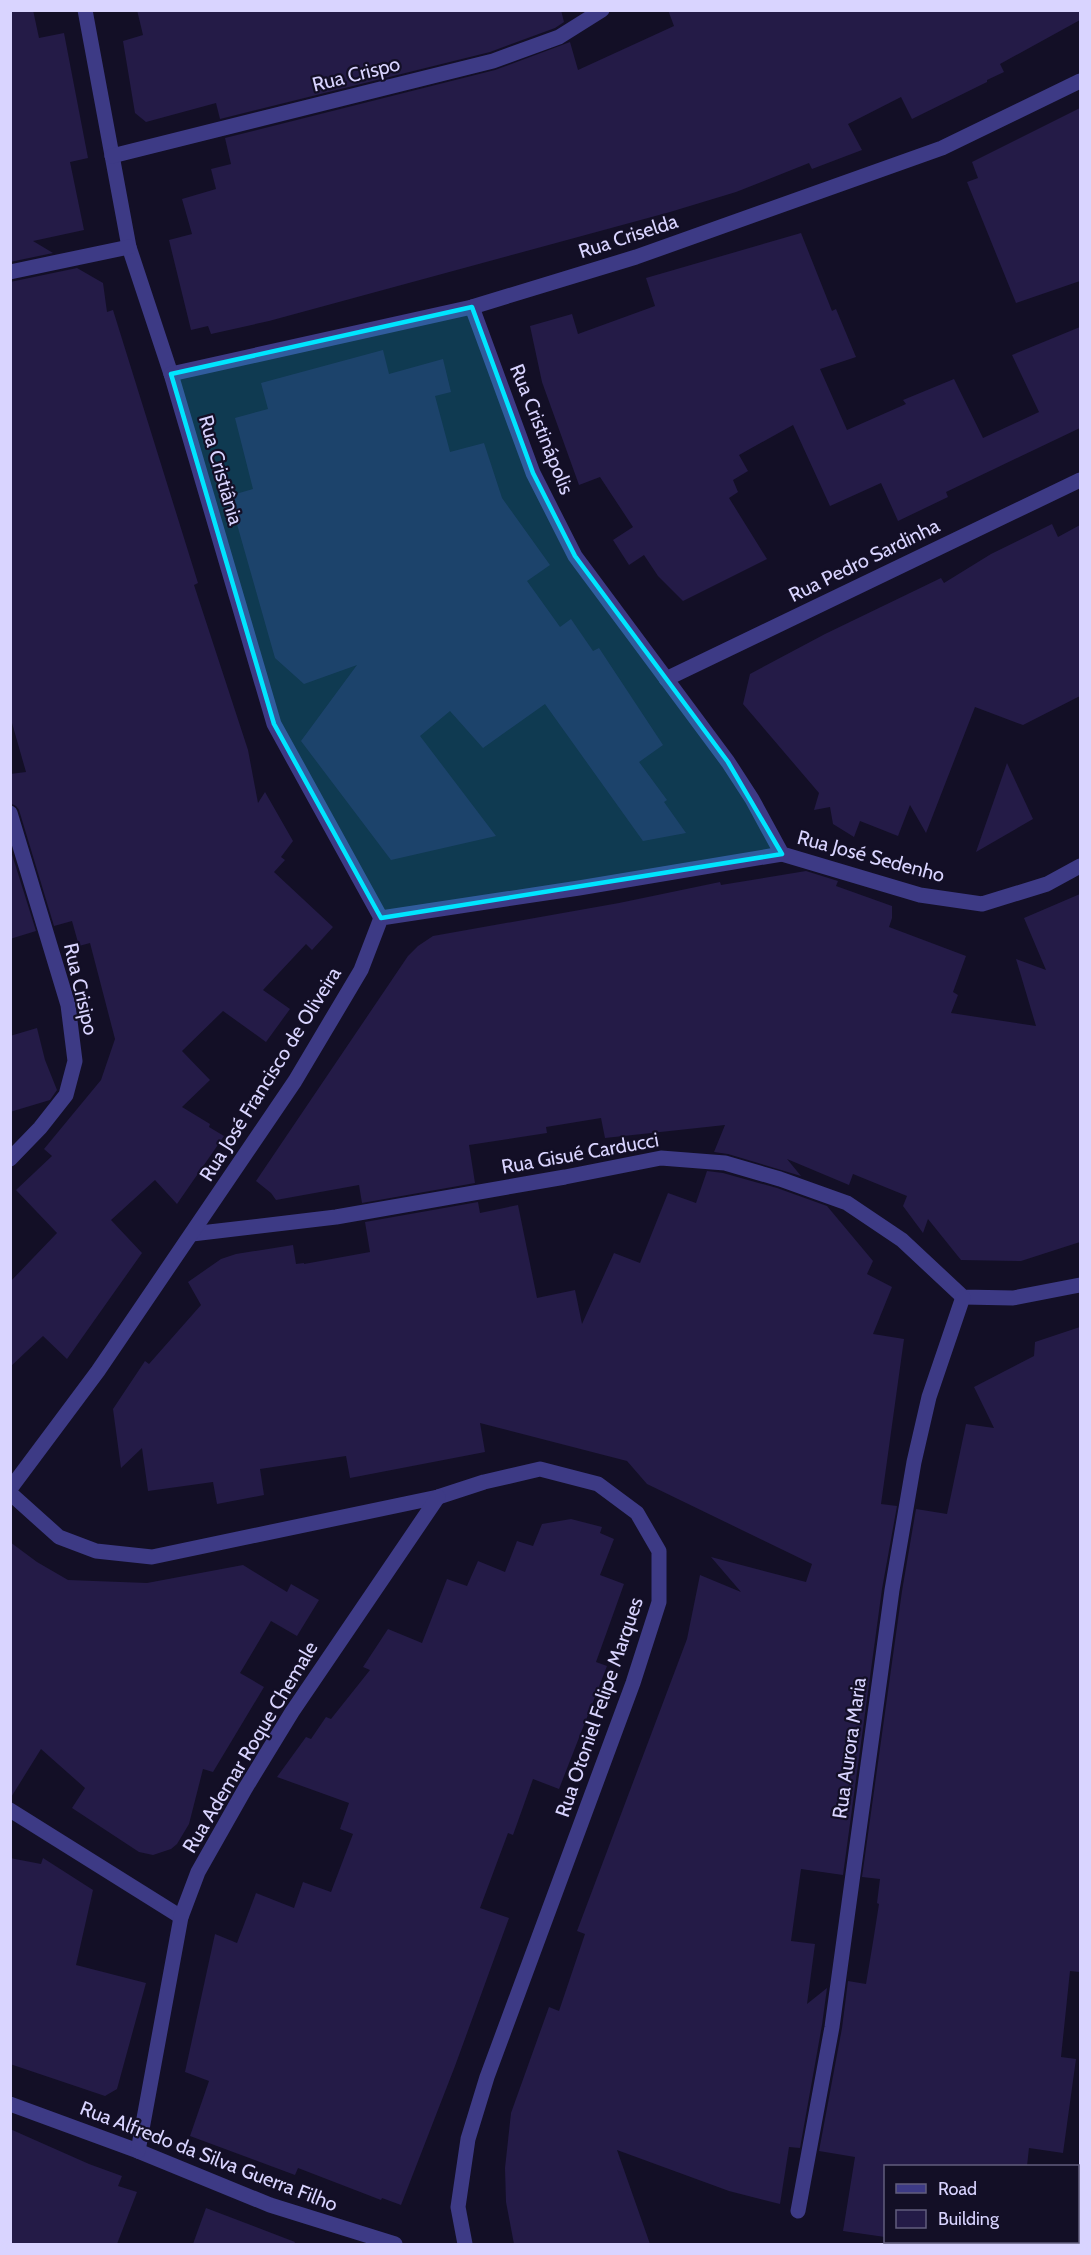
<svg xmlns="http://www.w3.org/2000/svg" width="1091" height="2255" font-family="Cabin,sans-serif">
  <style>
    .building { fill: #241b47 }
    .lines { fill: none; stroke-linecap: round; stroke-linejoin: round }
    .street { stroke: #3d3a85; stroke-width: 15 }
    .marked { fill: #00e5ff; fill-opacity: 0.2; stroke: #00e5ff; stroke-width: 4.5; stroke-linejoin: round }
    .labels { text-anchor: middle; dominant-baseline: central; stroke-width: 4.5; stroke-linejoin: round; paint-order: stroke }
    .street-label { font-size: 20px; fill: #d9d4ff; stroke: #130f26 }
  </style>
  <rect width="100%" height="100%" fill="#130f26"/>
  <g class="building">
    <polygon points="10,10 33,10 39,38 64,33 88,158 70,162 84,230 33,241 53,253 10,262"/>
    <polygon points="137,10 561,10 564,22 555,28 490,52 220,119 216,103 146,122 135,113 123,41 143,35"/>
    <polygon points="668,10 1080,10 1080,20 1000,64 1004,72 987,80 987,82 912,119 901,97 848,124 862,150 812,169 809,163 736,192 670,212 269,321 211,334 208,326 191,330 169,240 192,234 182,199 216,189 211,169 231,164 225,138 495,70 570,42 578,70 674,26"/>
    <polygon points="1080,108 1080,281 1016,303 967,182 978,178 972,162"/>
    <polygon points="801,233 832,311 836,309 856,357 820,369 847,430 906,404 903,400 954,379 983,438 1039,412 1012,355 1080,327 1080,428 946,492 948,497 898,521 881,483 830,506 793,425 739,455 748,471 733,480 738,492 729,498 767,559 683,601 658,576 644,555 629,565 613,540 633,527 600,477 579,485 542,382 530,326 572,314 578,334 655,306 646,278"/>
    <polygon points="77,268 103,283 107,312 113,310 198,583 194,585 248,750 258,803 265,792 293,841 281,857 285,860 274,872 333,927 312,950 306,944 263,990 290,1009 266,1042 223,1011 182,1051 210,1080 182,1107 210,1124 209,1127 224,1136 177,1204 155,1180 111,1220 142,1253 67,1359 43,1336 10,1367 10,1282 57,1233 16,1190 52,1156 44,1149 101,1080 115,1039 90,943 79,946 72,921 54,926 19,810 16,806 10,803 10,774 26,772 10,716 10,282"/>
    <polygon points="383,350 389,374 443,359 451,392 435,396 450,452 484,443 502,498 550,565 527,581 560,627 571,619 593,651 599,648 663,745 639,762 667,800 664,802 686,833 643,841 545,704 483,748 450,711 420,736 496,836 391,860 301,741 357,665 304,684 275,658 229,496 253,489 235,418 268,409 261,383"/>
    <polygon points="1052,524 1058,537 1080,525 1080,696 1023,725 975,707 926,833 910,805 898,836 860,821 854,837 833,824 830,807 814,810 819,793 743,704 750,674 825,634 941,578 944,583 991,554"/>
    <polygon points="1007,763 1033,819 976,852"/>
    <polygon points="10,848 36,931 10,939"/>
    <polygon points="806,871 838,881 836,886 892,906 892,918 889,927 966,956 953,992 958,995 951,1013 1036,1026 1016,959 1046,970 1024,918 1080,894 1080,1242 1021,1261 961,1260 928,1219 923,1233 903,1206 907,1196 853,1174 849,1185 787,1159 801,1176 728,1154 714,1152 725,1125 605,1138 601,1118 546,1127 547,1133 469,1145 475,1183 362,1203 359,1185 276,1200 271,1193 256,1181 408,956 418,946 433,936 619,903 720,882 721,885"/>
    <polygon points="37,1028 45,1060 57,1090 50,1100 10,1112 10,1036"/>
    <polygon points="707,1171 723,1173 777,1188 827,1206 873,1261 867,1274 892,1287 873,1334 904,1339 881,1504 897,1506 882,1589 843,1875 801,1869 791,1941 815,1944 807,2004 827,1988 822,2025 800,2148 789,2147 780,2204 729,2191 617,2150 650,2244 514,2244 506,2202 505,2168 511,2113 549,2007 559,2011 585,1934 577,1931 687,1639 700,1575 741,1592 711,1557 806,1582 812,1564 647,1484 627,1461 480,1423 485,1452 350,1478 346,1456 260,1469 264,1495 217,1504 213,1482 148,1491 142,1448 121,1468 113,1409 145,1361 149,1364 201,1305 188,1282 221,1259 236,1254 293,1245 296,1264 304,1263 304,1264 370,1252 365,1222 478,1202 480,1213 518,1205 537,1298 575,1290 582,1324 614,1253 640,1263 668,1193 696,1203"/>
    <polygon points="1080,1327 1080,1972 1070,1971 1061,2057 1076,2059 1063,2153 1029,2148 1027,2166 885,2166 885,2237 843,2231 855,2157 819,2151 842,2028 848,1981 866,1984 873,1942 879,1904 877,1903 880,1879 862,1877 902,1591 916,1509 947,1514 966,1424 994,1428 974,1387 1034,1356 1035,1342"/>
    <polygon points="571,1519 602,1527 600,1533 614,1539 600,1575 624,1584 596,1662 607,1666 559,1789 533,1779 513,1835 508,1833 480,1908 509,1918 455,2066 401,2205 382,2198 381,2200 298,2168 295,2175 190,2136 209,2081 185,2072 215,1934 237,1943 256,1893 294,1908 303,1882 331,1892 353,1834 340,1829 349,1803 277,1777 306,1737 311,1739 326,1717 331,1719 370,1670 363,1667 388,1629 422,1643 447,1579 467,1586 478,1561 505,1572 517,1541 533,1546 542,1524"/>
    <polygon points="10,1542 37,1562 68,1580 147,1583 243,1565 287,1592 291,1584 319,1600 297,1636 271,1621 240,1673 264,1687 213,1772 203,1769 189,1824 177,1844 171,1849 153,1855 139,1852 72,1808 85,1788 41,1749 10,1799"/>
    <polygon points="10,1858 41,1864 43,1858 93,1890 76,1965 146,1983 117,2089 105,2096 10,2064"/>
    <polygon points="10,2129 89,2164 122,2176 118,2186 137,2192 117,2244 10,2244"/>
    <polygon points="206,2208 295,2242 294,2244 193,2244"/>
  </g>
  <g class="lines">
    <g class="street">
      <polyline points="85,10 129,247 171,374 274,724 381,918"/>
      <polyline points="112,156 493,61 559,37 602,10"/>
      <polyline points="10,272 129,247"/>
      <polyline points="472,307 533,473 575,556 728,762 752,799 782,854 920,895 982,904 1047,884 1080,866"/>
      <polyline points="171,374 472,307 636,257 942,148 1080,81"/>
      <polyline points="666,679 1080,480"/>
      <polyline points="10,813 68,1005 75,1061 66,1095 40,1128 10,1159"/>
      <polyline points="192,1234 336,1217 565,1177 661,1158 725,1163 780,1179 847,1203 902,1240 963,1297 1013,1298 1080,1285"/>
      <polyline points="10,1489 98,1371 295,1081 361,970 381,918 579,888 782,854"/>
      <polyline points="10,1493 59,1537 96,1551 152,1557 438,1497 484,1482 540,1469 598,1484 637,1513 659,1551 659,1602 633,1683 487,2077 468,2139 458,2207 465,2244"/>
      <polyline points="10,1810 181,1917"/>
      <polyline points="10,2104 138,2151 270,2205 395,2244"/>
      <polyline points="138,2151 181,1917 198,1872 245,1789 292,1712 438,1497"/>
      <polyline points="798,2211 832,2027 892,1590 914,1462 929,1397 963,1297"/>
    </g>
  </g>
  <path class="marked" d="M472,307l61,166 42,83 153,206 54,92 -401,64 -107,-194 -103,-350z"/>
  <g class="labels">
    <g class="street-label">
      <text transform="translate(356 74) rotate(-14)">Rua Crispo</text>
      <text transform="translate(628 236) rotate(-18)">Rua Criselda</text>
      <text transform="translate(542 429) rotate(68)">Rua Cristinápolis</text>
      <text transform="translate(221 470) rotate(74)">Rua Cristiânia</text>
      <text transform="translate(864 560) rotate(-26)">Rua Pedro Sardinha</text>
      <text transform="translate(871 856) rotate(15)">Rua José Sedenho</text>
      <text transform="translate(81 989) rotate(77)">Rua Crisipo</text>
      <text transform="translate(270 1074) rotate(-58)">Rua José Francisco de Oliveira</text>
      <text transform="translate(580 1153) rotate(-10)">Rua Gisué Carducci</text>
      <text transform="translate(599 1707) rotate(-71)">Rua Otoniel Felipe Marques</text>
      <text transform="translate(250 1747) rotate(-59)">Rua Ademar Roque Chemale</text>
      <text transform="translate(849 1748) rotate(-82)">Rua Aurora Maria</text>
      <text transform="translate(209 2156) rotate(21)">Rua Alfredo da Silva Guerra Filho</text>
    </g>
  </g>
  <rect width="1091" height="2255" fill="none" stroke="#d9d4ff" stroke-width="24"/>
  <rect x="884" y="2165" width="195" height="78" fill="#130f26" stroke="#625e7d" stroke-width="1.5"/>
  <rect x="896" y="2184" width="30" height="9" fill="#3d3a85" stroke="#625e7d" stroke-width="1.5"/>
  <text x="938" y="2195" font-size="18" fill="#d9d4ff">Road</text>
  <rect x="896" y="2210" width="30" height="18" fill="#241b47" stroke="#625e7d" stroke-width="1.5"/>
  <text x="938" y="2225" font-size="18" fill="#d9d4ff">Building</text>
</svg>
